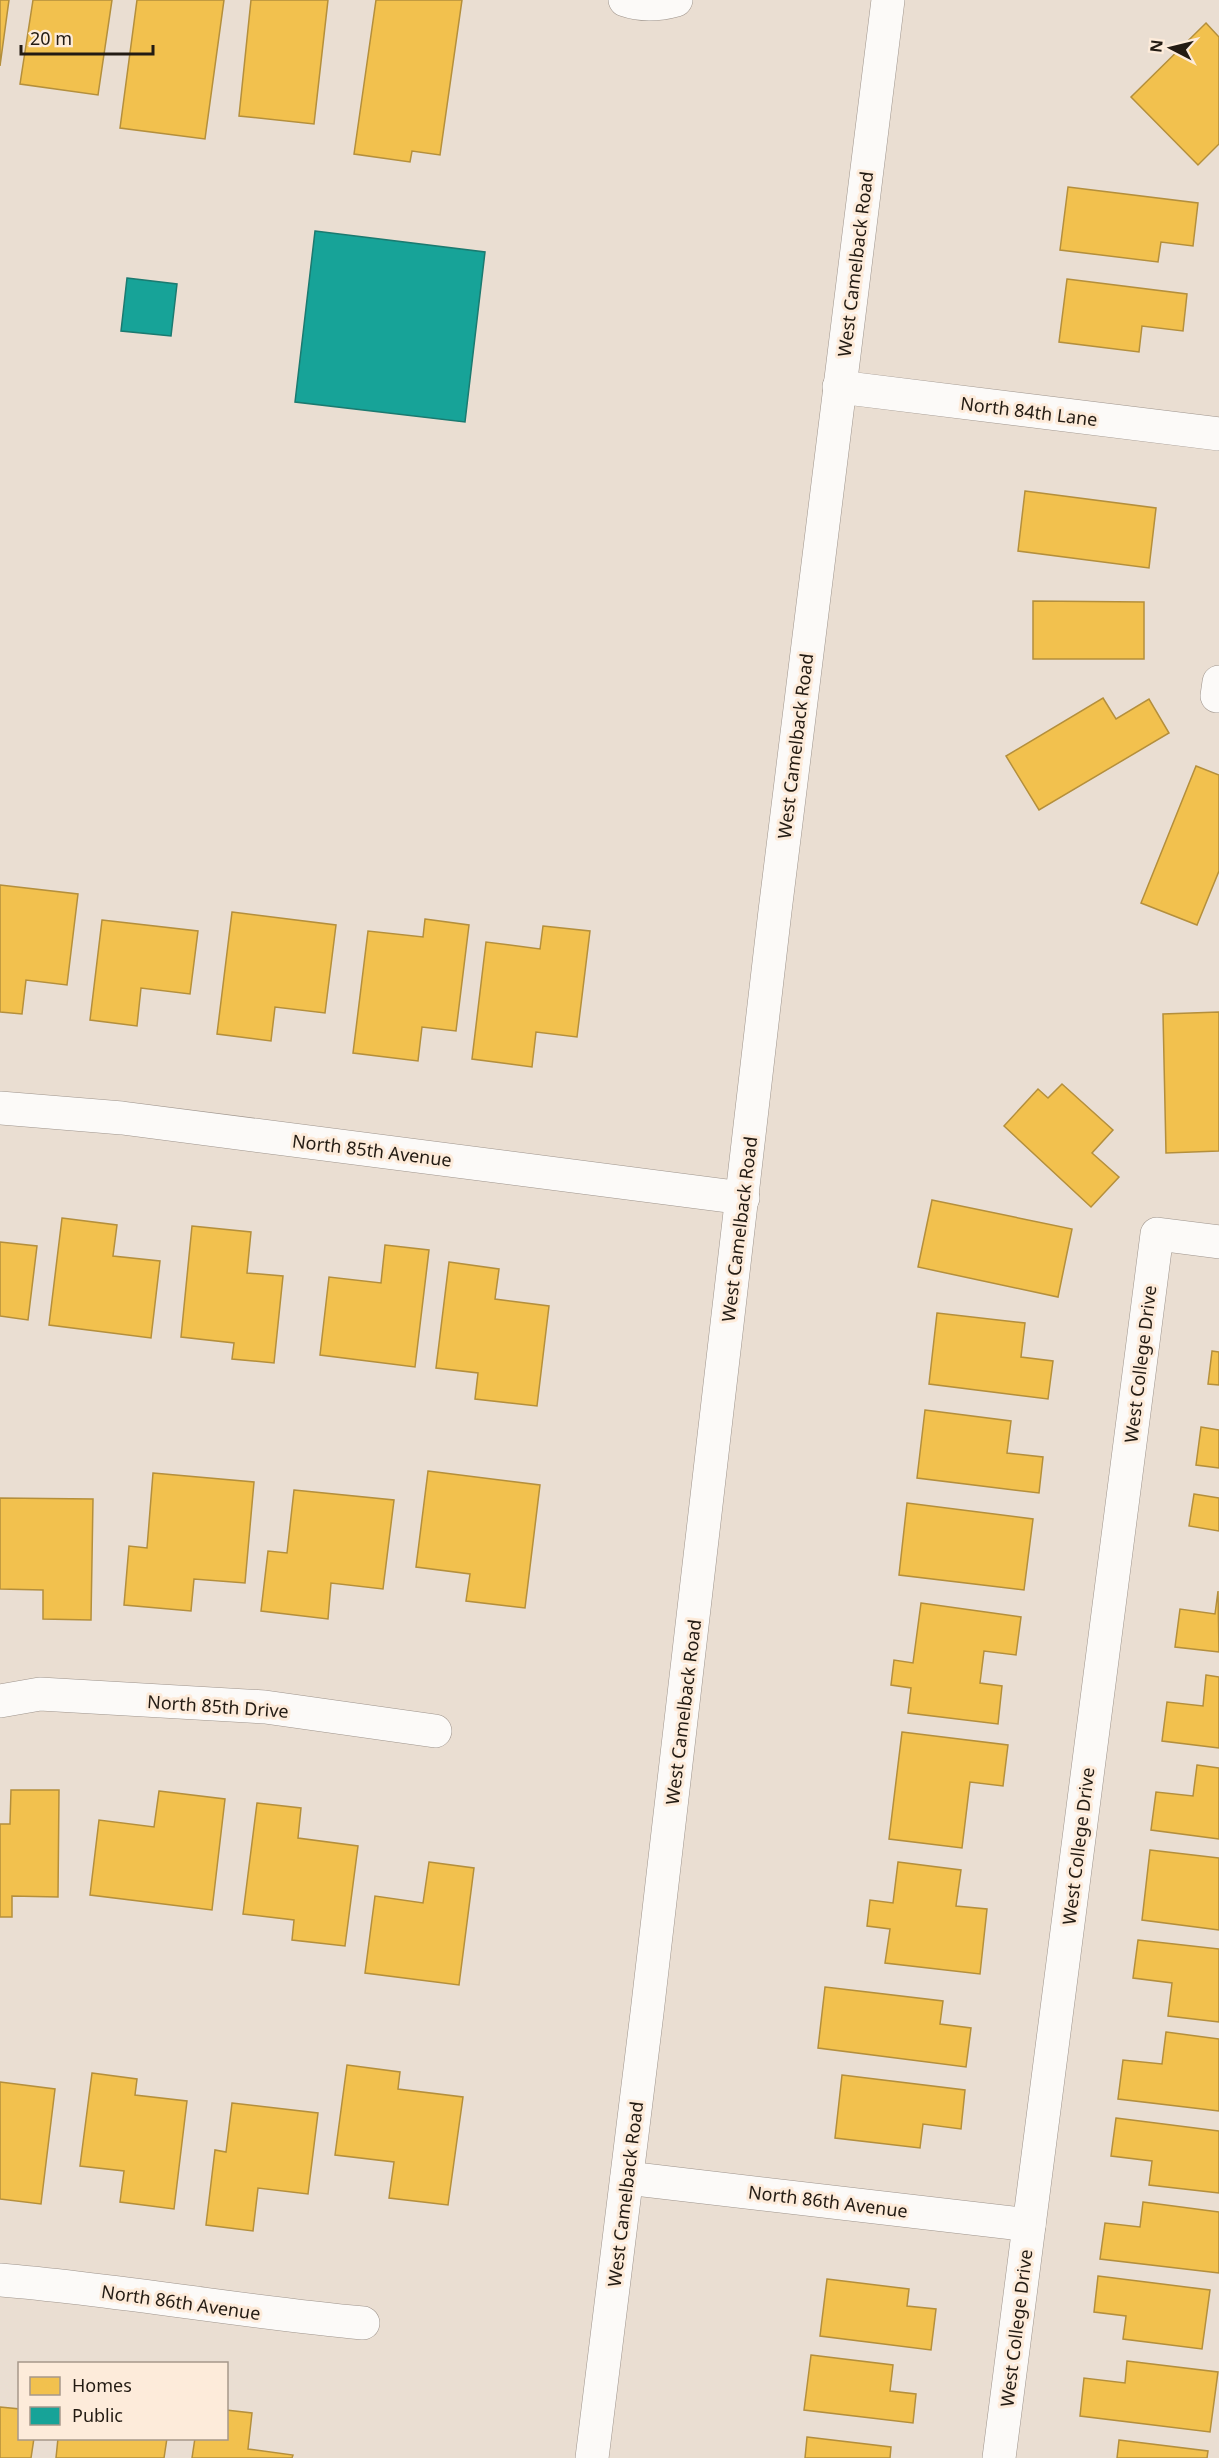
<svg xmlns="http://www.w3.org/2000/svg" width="1219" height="2458" font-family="'Noto Sans',sans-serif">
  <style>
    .homes { fill: #f2c14e; stroke: #b48f3c; stroke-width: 1.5 }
    .public { fill: #17a398; stroke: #1b7a70; stroke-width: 1.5 }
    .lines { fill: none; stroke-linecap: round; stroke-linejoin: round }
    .street-casing { stroke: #9e948c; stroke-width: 34 }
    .primary-casing { stroke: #9e948c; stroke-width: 34 }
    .street { stroke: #fcfaf8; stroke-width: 33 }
    .primary { stroke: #fcfaf8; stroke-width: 33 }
    .labels { text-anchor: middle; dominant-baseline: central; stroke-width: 6; stroke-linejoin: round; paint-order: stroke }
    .street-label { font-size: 18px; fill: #231b13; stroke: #fdebda }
  </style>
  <rect width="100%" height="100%" fill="#eaded2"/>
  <g class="homes">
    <polygon points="0,0 9,0 0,66"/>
    <polygon points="33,0 112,0 98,95 20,84"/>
    <polygon points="137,0 224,0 205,139 120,128"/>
    <polygon points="251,0 328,0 314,124 239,116"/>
    <polygon points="376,0 462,0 440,155 412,151 410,162 354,154"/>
    <polygon points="1206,23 1219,37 1219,144 1198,165 1131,97"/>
    <polygon points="1068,187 1198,203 1193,246 1161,242 1158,262 1060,250"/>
    <polygon points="1067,279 1187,294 1183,331 1142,326 1139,352 1059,342"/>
    <polygon points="1025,491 1156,508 1149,568 1018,551"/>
    <polygon points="1033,601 1144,602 1144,659 1033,659"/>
    <polygon points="1103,698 1116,719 1149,699 1169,733 1039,810 1006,756"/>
    <polygon points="1196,766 1219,775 1219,871 1197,925 1141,903"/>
    <polygon points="0,885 78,894 67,985 26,980 22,1014 0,1012"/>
    <polygon points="232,912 336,925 325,1013 275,1007 271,1041 217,1034"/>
    <polygon points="425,919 469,925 456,1031 422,1027 418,1061 353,1053 368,931 423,937"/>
    <polygon points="102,920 198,931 190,994 141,988 137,1026 90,1020"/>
    <polygon points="543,926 590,931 577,1037 536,1032 532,1067 472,1059 486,942 540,949"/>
    <polygon points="1219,1012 1219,1151 1166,1153 1163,1014"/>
    <polygon points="1062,1084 1113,1130 1092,1153 1119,1177 1091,1207 1004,1126 1038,1089 1048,1098"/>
    <polygon points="932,1200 1072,1229 1058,1297 918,1267"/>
    <polygon points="62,1218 117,1225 113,1256 160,1261 151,1338 49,1325"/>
    <polygon points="192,1226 251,1232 247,1273 283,1276 274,1363 232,1359 234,1343 181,1337"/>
    <polygon points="0,1242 37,1246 28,1320 0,1316"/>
    <polygon points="385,1245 429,1250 415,1367 320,1355 329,1277 381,1283"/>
    <polygon points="449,1262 499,1269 495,1299 549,1306 537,1406 475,1399 478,1373 436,1368"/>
    <polygon points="937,1313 1025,1323 1021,1357 1053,1361 1048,1399 929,1384"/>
    <polygon points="1212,1351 1219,1352 1219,1385 1208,1384"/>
    <polygon points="925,1410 1011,1421 1007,1453 1043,1457 1039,1493 917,1478"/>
    <polygon points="1201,1427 1219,1430 1219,1468 1196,1465"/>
    <polygon points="428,1471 540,1485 525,1608 466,1601 470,1574 416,1567"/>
    <polygon points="153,1473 254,1482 245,1583 194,1579 191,1611 124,1605 129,1546 147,1548"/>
    <polygon points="294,1490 394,1500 383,1589 331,1583 328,1619 261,1611 268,1551 287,1553"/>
    <polygon points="1194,1494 1219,1498 1219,1531 1189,1526"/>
    <polygon points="0,1498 93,1499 91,1620 43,1619 43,1590 0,1589"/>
    <polygon points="907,1503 1033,1519 1024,1590 899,1575"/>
    <polygon points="1218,1591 1219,1652 1175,1647 1180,1609 1215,1614"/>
    <polygon points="921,1603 1021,1617 1016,1655 984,1651 980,1683 1002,1686 998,1724 908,1713 911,1688 891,1685 894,1660 913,1663"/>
    <polygon points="1206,1675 1219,1677 1219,1748 1162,1741 1167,1702 1203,1706"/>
    <polygon points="902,1732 1008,1745 1003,1786 970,1782 962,1848 889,1839"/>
    <polygon points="1197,1765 1219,1768 1219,1839 1151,1830 1156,1792 1193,1796"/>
    <polygon points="11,1790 59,1790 58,1897 12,1896 12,1917 0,1917 0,1824 10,1824"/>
    <polygon points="159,1791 225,1799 212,1910 90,1895 99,1820 154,1827"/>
    <polygon points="257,1803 301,1808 298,1838 358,1846 345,1946 292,1940 294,1920 243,1914"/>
    <polygon points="1150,1850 1219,1858 1219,1930 1142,1920"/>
    <polygon points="429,1862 474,1868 459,1985 365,1973 375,1896 423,1903"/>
    <polygon points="898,1862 961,1870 956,1906 987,1909 980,1974 885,1963 890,1929 867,1926 870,1900 893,1903"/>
    <polygon points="1138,1940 1219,1949 1219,2022 1168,2016 1172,1983 1133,1978"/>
    <polygon points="825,1987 943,2001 940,2024 971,2028 966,2067 818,2048"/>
    <polygon points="1166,2032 1219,2039 1219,2111 1118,2099 1123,2060 1162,2064"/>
    <polygon points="347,2065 400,2072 398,2089 463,2097 448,2205 389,2198 394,2162 335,2155"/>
    <polygon points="92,2073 137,2079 135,2095 187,2101 174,2209 120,2202 124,2171 80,2166"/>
    <polygon points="842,2075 965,2090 961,2129 923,2124 920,2148 835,2138"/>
    <polygon points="0,2082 55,2089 41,2204 0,2199"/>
    <polygon points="232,2103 318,2113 308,2194 258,2188 253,2231 206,2225 215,2150 226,2152"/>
    <polygon points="1116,2118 1219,2131 1219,2193 1149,2185 1152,2161 1111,2156"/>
    <polygon points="1143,2202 1219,2212 1219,2273 1100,2259 1105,2223 1140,2227"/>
    <polygon points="1098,2276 1210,2290 1202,2349 1123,2339 1126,2316 1094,2312"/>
    <polygon points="827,2279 909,2289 907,2306 936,2309 931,2350 820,2336"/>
    <polygon points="811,2355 893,2365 890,2391 916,2394 913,2423 804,2410"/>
    <polygon points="1127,2361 1218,2372 1210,2432 1080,2416 1084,2378 1125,2383"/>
    <polygon points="0,2407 20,2409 20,2438 34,2438 31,2458 0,2458"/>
    <polygon points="226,2410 252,2413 248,2449 293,2455 292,2458 192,2458 195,2438 226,2438"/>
    <polygon points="807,2437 891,2447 890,2458 805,2458"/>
    <polygon points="58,2438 167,2438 164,2458 56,2458"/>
    <polygon points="1119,2440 1208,2451 1207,2458 1117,2458"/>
  </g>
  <g class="public">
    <polygon points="315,231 485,252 465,422 295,402"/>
    <polygon points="127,278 177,284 171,336 121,331"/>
  </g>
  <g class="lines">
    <defs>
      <g id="street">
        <path d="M625,0c17,6 33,5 51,0"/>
        <polyline points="839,387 1219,434"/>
        <polyline points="1219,682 1217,696 1219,696"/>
        <polyline points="0,1108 122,1118 743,1198"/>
        <polyline points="0,1701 40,1694 265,1707 435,1731"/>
        <polyline points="627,2178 1029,2225"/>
        <path d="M0,2280c121,10 242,32 363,43"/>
        <polyline points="999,2458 1157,1234 1219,1242"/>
      </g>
      <polyline id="primary" points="592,2458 647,2013 775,911 888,0"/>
    </defs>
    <use href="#street" class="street-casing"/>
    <use href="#primary" class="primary-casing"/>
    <use href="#street" class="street"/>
    <use href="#primary" class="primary"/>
  </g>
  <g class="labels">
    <g class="street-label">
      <text transform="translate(855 264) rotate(-83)">West Camelback Road</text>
      <text transform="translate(1029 411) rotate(7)">North 84th Lane</text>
      <text transform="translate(795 746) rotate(-83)">West Camelback Road</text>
      <text transform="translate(372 1150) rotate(7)">North 85th Avenue</text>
      <text transform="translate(739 1229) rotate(-83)">West Camelback Road</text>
      <text transform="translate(1140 1364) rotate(-83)">West College Drive</text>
      <text transform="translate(218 1706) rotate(4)">North 85th Drive</text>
      <text transform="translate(683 1712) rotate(-83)">West Camelback Road</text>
      <text transform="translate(1078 1846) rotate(-83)">West College Drive</text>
      <text transform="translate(625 2194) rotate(-83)">West Camelback Road</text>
      <text transform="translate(828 2201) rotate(7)">North 86th Avenue</text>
      <text transform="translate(181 2302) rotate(8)">North 86th Avenue</text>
      <text transform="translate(1016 2328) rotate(-83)">West College Drive</text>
    </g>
  </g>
  <rect x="18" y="2362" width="210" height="78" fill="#fdebda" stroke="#a6988a" stroke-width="1.5"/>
  <rect x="30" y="2377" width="30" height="18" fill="#f2c14e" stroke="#a6988a" stroke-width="1.5"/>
  <text x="72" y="2392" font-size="18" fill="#231b13">Homes</text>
  <rect x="30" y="2407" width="30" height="18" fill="#17a398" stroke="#a6988a" stroke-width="1.5"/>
  <text x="72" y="2422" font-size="18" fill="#231b13">Public</text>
  <g transform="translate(1171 48) rotate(277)" stroke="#fdebda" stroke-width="4.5" paint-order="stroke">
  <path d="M0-4.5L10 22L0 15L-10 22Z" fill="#231b13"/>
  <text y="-9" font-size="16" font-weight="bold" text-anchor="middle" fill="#231b13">N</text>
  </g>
  <path d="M21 45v9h132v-9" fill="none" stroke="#231b13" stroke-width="3"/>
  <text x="30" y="45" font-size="18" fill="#231b13" stroke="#fdebda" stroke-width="4.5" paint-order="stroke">20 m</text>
</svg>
